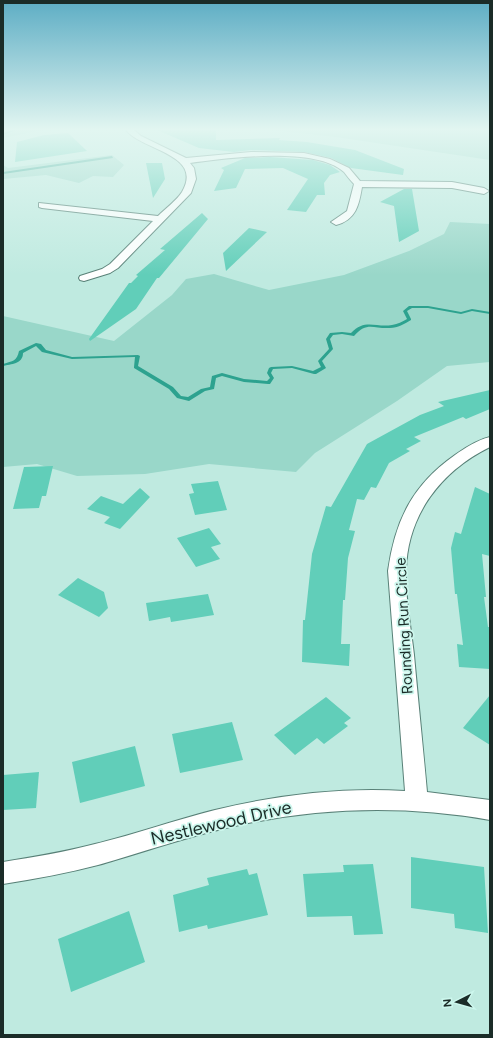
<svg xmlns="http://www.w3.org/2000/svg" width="493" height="1038" font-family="Figtree,sans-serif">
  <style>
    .green { fill: #99d7c9 }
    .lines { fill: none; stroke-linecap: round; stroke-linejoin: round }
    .stream { fill: #2da28f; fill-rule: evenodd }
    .building { fill: #61ceb9 }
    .minor-casing { stroke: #588077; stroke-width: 2 }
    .minor { fill: #fff; fill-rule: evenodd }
    .labels { text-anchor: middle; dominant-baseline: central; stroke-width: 3.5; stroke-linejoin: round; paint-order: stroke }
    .street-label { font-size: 15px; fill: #1b2c28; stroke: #ccf7ed }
    .near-street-label { font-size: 18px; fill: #1b2c28; stroke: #ccf7ed }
  </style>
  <rect width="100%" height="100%" fill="#bfeae0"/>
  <g class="green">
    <polygon points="3,130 42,130 3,138"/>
    <polygon points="272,130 490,130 490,160 336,137"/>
    <polygon points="112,155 124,165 113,177 93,176 79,183 46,175 3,179 3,165 8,168"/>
    <polygon points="450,222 490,224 490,362 447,366 397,401 315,453 296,472 209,464 145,474 77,476 37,464 3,467 3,316 114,341 172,295 186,279 214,274 269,290 344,275 409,251 444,234"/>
  </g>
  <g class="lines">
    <g class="stream">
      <polygon points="13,130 16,130 3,135 3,133"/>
      <polygon points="112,156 113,158 3,174 3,172"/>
      <path d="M409,306h19l33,6 11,-3 18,3v2l-18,-3 -11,3 -33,-6h-16l-5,3 4,8v1c-7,4 -13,8 -21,8 -17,1 -23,-7 -36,8l-12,-2 -9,1 -3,4 3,10 -11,12 4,7 -10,6h-2l-22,-6 -19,1 -2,4 3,5 -4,6h-2l-24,-2 -22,-6 -6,2 -2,11 -9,2 -16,10 -12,-3 -8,-9 -35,-21v-1l1,-10 -63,2 -30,-7 -6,-6 -13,7c0,11 -12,11 -20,13v-2c10,-3 14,-3 16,-13l17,-8 5,1 5,6 26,7 66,-2 2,1 -2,10 35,21 8,9 7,1 13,-8 9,-2 2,-11 10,-3 22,6 23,2 3,-3 -3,-5 2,-5 2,-1 21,-1 21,5 8,-4 -3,-6 11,-12 -3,-10 4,-6 12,-1 9,1c14,-15 25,-5 41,-8 6,-1 10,-3 15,-6l-4,-8z"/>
    </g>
  </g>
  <g class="building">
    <polygon points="157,130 216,130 216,140 280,138 279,140 307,142 355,150 404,169 403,175 351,168 331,158 304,152 251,150 234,152 199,148"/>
    <polygon points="68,133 87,151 15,162 17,142 44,135"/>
    <polygon points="270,157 313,160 330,165 340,172 330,175 324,183 325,195 317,195 306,212 287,210 308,179 283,168 245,169 236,188 214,191 224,170 221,168 245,158"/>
    <polygon points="146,163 162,163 165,179 153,198"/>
    <polygon points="404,189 412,189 419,231 399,242 394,206 380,202"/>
    <polygon points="202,213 208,219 159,278 157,278 136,309 90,341 89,339 129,283 131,283 138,276 136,275 165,250 160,249"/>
    <polygon points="249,228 267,232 226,271 223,253"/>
    <polygon points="490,390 490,409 466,419 463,417 414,437 421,441 406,449 410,451 389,463 376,488 371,487 364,500 357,499 349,530 355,531 348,558 345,600 343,600 341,644 350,644 349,666 302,662 303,620 305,620 312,554 326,506 331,507 367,444 420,415 444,406 438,402"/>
    <polygon points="53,466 46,496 42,496 39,508 13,509 24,467"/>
    <polygon points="218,481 227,510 195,515 189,494 194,493 191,484"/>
    <polygon points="475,487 490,494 490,556 482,554 486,597 484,597 488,627 490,627 490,669 459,667 457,644 463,645 457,594 455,594 451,548 455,532 461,534"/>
    <polygon points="140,488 150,497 120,529 104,523 110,517 87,509 101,496 123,504"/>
    <polygon points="209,528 221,544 211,547 220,559 196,567 177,538"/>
    <polygon points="78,578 104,592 108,608 99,617 58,595"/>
    <polygon points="208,594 214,615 171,622 170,617 149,621 146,603"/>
    <polygon points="490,695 490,745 463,728"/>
    <polygon points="326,697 351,718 344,723 348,726 324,744 317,738 295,755 274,735"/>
    <polygon points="232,722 243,760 180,773 172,734"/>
    <polygon points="135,746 145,786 80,803 72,762"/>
    <polygon points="39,772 36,808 3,810 3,775"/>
    <polygon points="411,857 484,867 488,933 455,928 454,914 411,908"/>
    <polygon points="373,864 383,934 354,935 352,916 307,917 303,874 344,872 343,865"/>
    <polygon points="247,869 249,875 257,873 268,915 208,929 207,925 179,932 173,895 209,885 207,878"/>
    <polygon points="129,911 145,962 71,992 58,939"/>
  </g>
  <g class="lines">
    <defs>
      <g id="minor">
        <path d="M126,130h8l7,6 45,22 65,-6 53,1 26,6 19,9 11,13 92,1 32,6 5,3 -5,3 -32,-6 -90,-1c-3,18 -6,33 -26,38l-5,-3 16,-11 7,-27c-4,-4 -7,-8 -10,-12 -29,-26 -117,-14 -154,-9l4,5 2,11 -5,14 -73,75 -8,5 -26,8 -4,-1 -1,-2 1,-2 22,-7 8,-5 43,-43 -111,-13 -3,-1v-4l119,13c7,-7 19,-16 24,-24 22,-38 -39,-41 -56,-62z"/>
        <path d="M490,437v10c-49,24 -83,68 -84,124 -1,27 5,57 8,84 4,46 9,91 13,137l63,8v20c-85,-15 -171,-13 -255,6 -47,10 -91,26 -137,39 -31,8 -63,14 -95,19v-22c31,-5 62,-10 92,-18 41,-10 80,-24 120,-34 62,-15 127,-23 190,-19l-17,-220c7,-50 24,-86 67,-116 10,-7 22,-15 35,-18z"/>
      </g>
    </defs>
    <use href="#minor" class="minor-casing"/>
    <use href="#minor" class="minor"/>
  </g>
  <linearGradient id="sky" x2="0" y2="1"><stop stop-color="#5dadc4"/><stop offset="0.47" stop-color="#e2f6f1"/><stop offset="1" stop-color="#e2f6f1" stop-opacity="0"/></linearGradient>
  <rect width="493" height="275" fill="url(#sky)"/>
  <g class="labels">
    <g class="street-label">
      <text transform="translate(404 626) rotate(-93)">Rounding Run Circle</text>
    </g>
    <g class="near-street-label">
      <text transform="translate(221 823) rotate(-13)">Nestlewood Drive</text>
    </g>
  </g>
  <rect width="493" height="1038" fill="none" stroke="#1b2c28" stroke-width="8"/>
  <g transform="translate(457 1002) rotate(264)" stroke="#ccf7ed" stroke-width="3" paint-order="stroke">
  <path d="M0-3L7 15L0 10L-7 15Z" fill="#1b2c28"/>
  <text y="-6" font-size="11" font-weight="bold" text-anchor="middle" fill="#1b2c28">N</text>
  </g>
</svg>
